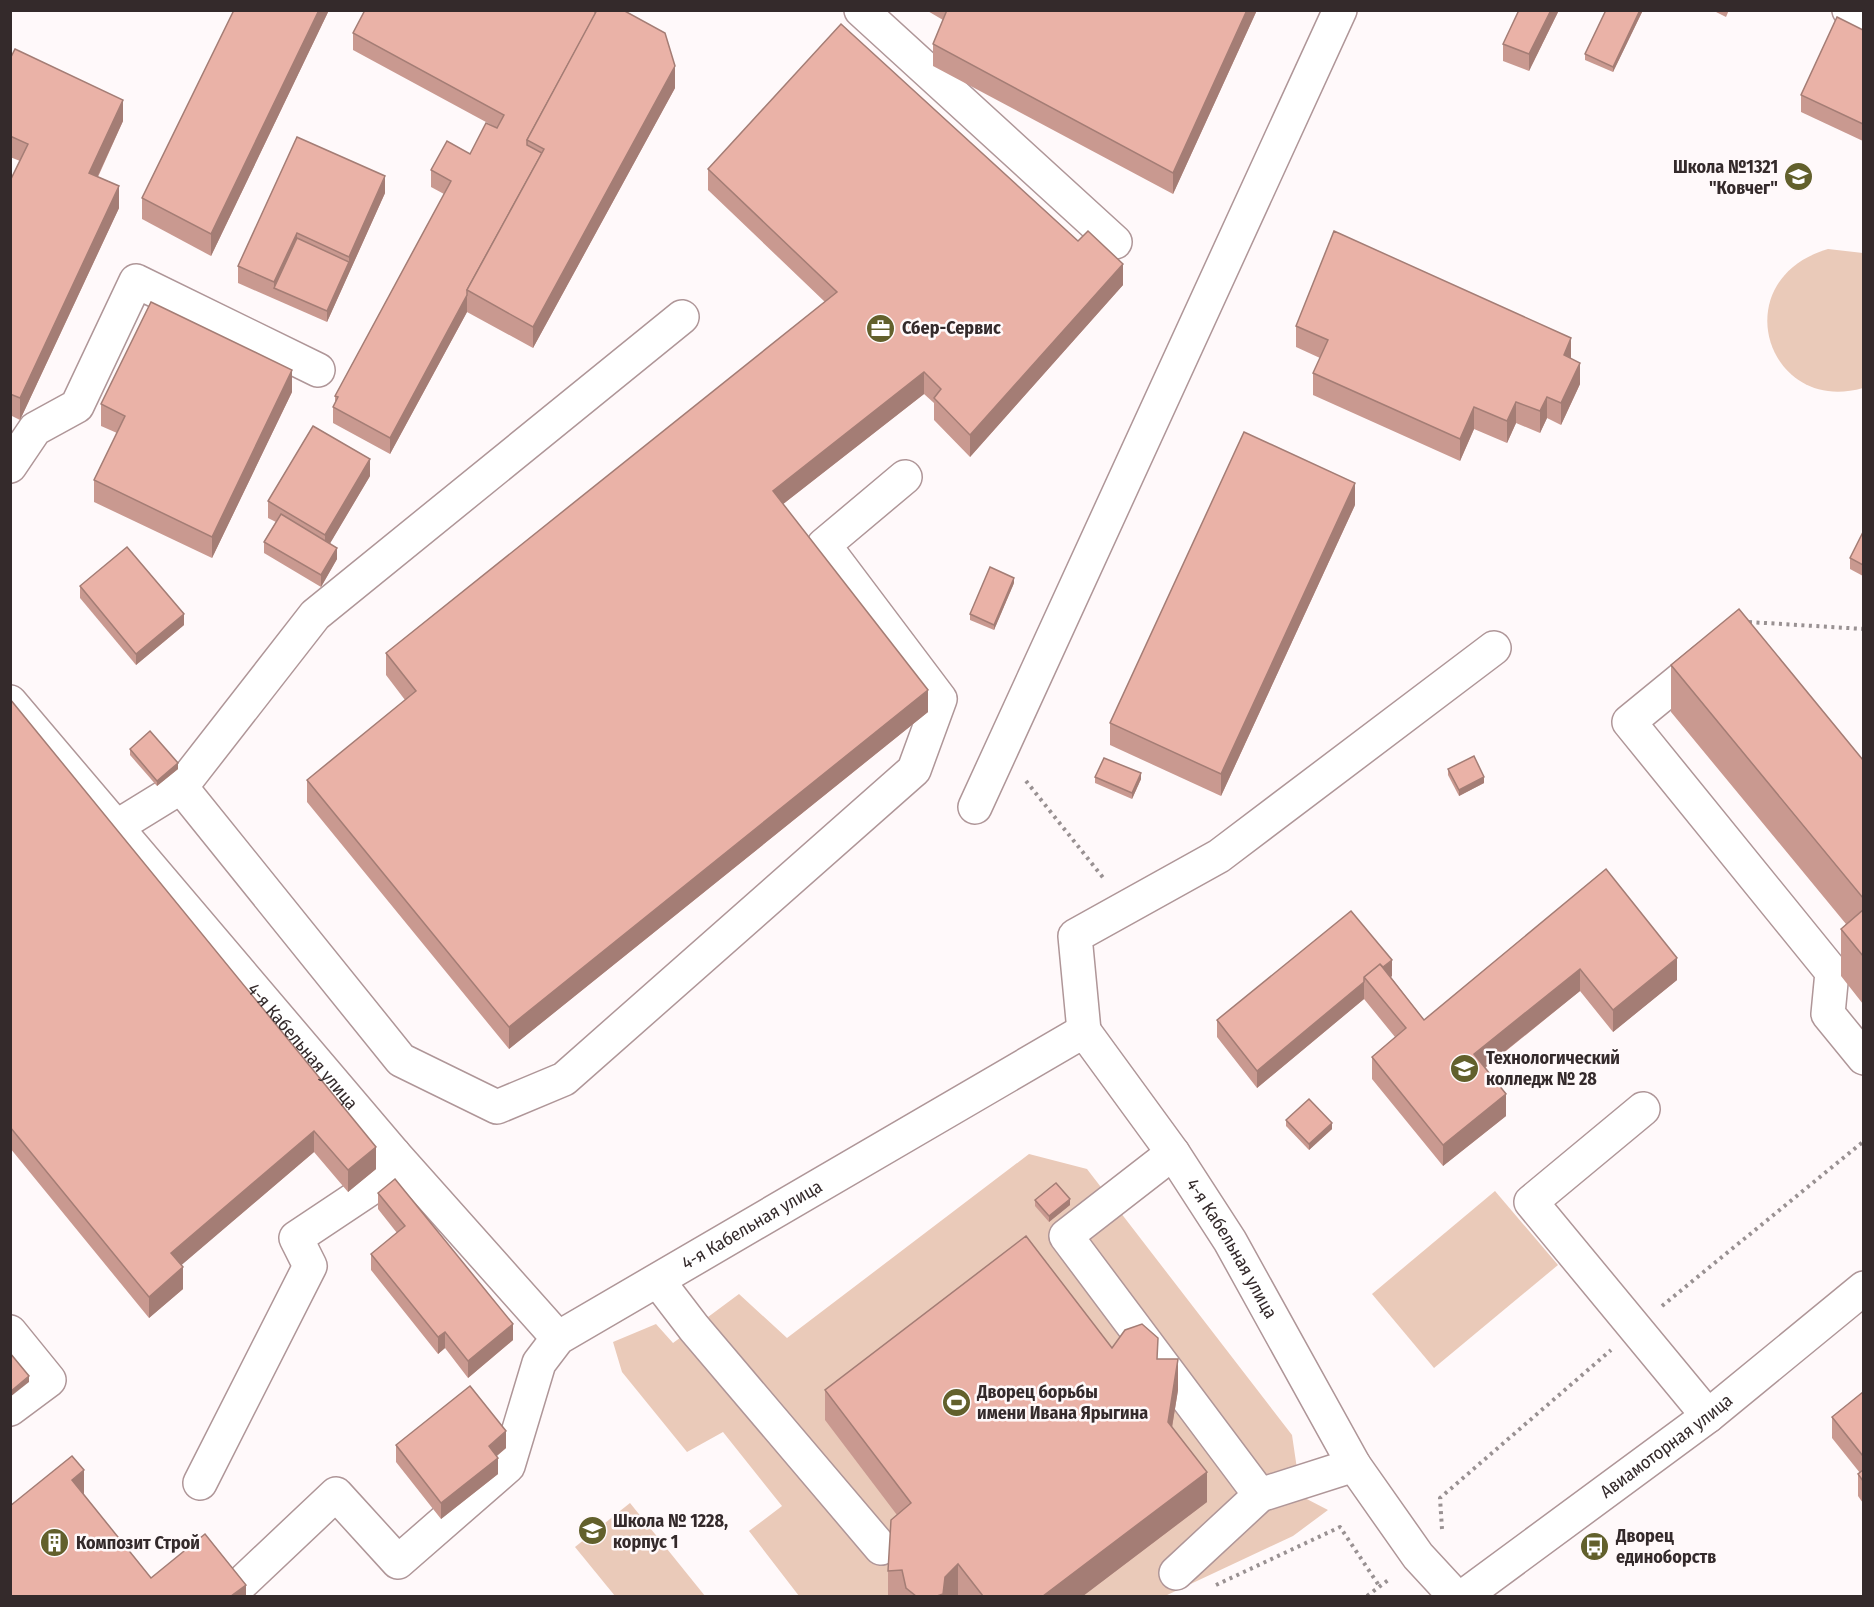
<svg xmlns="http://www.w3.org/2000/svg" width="1874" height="1607" font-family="'Fira Sans Condensed',sans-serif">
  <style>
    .green { fill: #eacab9 }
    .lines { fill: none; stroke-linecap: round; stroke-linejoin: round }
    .minor-casing { stroke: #af9698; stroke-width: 36 }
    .path { stroke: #999192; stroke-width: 4; stroke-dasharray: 3 4.5; stroke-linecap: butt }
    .minor { stroke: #fff; stroke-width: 33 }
    .wall { fill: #c99990 }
    .shaded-wall { fill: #a47d75 }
    .building { fill: #eab2a7; stroke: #a47d75; stroke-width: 1.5 }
    .labels { text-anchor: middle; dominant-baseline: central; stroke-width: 5; stroke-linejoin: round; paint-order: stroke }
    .poi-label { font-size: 18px; font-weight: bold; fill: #342a2b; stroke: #fff9fa; text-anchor: start }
    .street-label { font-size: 18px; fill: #342a2b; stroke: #fff9fa }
  </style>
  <rect width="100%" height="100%" fill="#fff9fa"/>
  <g class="green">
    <path d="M1828,249l35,4v135c-96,28 -140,-108 -35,-139z"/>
    <polygon points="1029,1154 1087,1169 1292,1435 1301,1496 1328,1510 1293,1536 1165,1596 799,1596 749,1531 782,1506 723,1432 687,1452 622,1372 613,1342 656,1324 673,1343 739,1294 787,1338"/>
    <polygon points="1495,1191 1558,1265 1434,1368 1372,1294"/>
    <polygon points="630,1503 705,1596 615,1596 575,1547"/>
  </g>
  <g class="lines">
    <defs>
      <g id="minor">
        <polyline points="861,10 1115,242"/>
        <polyline points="1849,10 1864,17"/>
        <polyline points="10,466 35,429 77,406 136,281 318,370"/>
        <polyline points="1706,659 1629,722 1832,972 1828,1014 1864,1058"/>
        <path id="s1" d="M10,702l384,452 164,184"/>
        <polyline points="181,787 401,1060 497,1107 564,1079 914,770 940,699 824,545 905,477"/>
        <polyline points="975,807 1340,10"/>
        <polyline points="116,827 181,787 315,615 682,317"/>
        <polyline points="1084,1031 1075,936 1219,856 1494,648"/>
        <polyline points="1643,1109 1531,1202 1708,1416"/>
        <polyline points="1173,1153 1066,1236 1260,1495"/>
        <polyline points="658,1281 694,1328 881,1548"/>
        <polyline points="10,1332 49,1380 10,1409"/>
        <polyline points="200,1483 310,1266 296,1238 389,1176 394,1154"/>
        <polyline points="1176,1573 1260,1495 1354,1465"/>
        <path id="s2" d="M228,1596l108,-102 62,68 110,-96 31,-103 19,-25 526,-307 89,122 57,88 124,224 64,91 37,40"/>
        <path id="s3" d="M1464,1596l244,-180 156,-128"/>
      </g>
    </defs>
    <use href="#minor" class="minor-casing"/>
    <g class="path">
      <polyline points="1749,622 1864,629"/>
      <polyline points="1026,781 1105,880"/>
      <polyline points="1662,1306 1864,1141"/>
      <polyline points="1442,1529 1440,1498 1611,1350"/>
      <polyline points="1216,1585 1340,1527 1380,1587"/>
      <polyline points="1367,1596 1391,1578"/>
    </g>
    <use href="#minor" class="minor"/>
  </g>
  <g class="wall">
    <polygon points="329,10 211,256 142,219 142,198"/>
    <polygon points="926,10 1257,10 1173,194 933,66 933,44 943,20"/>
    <polygon points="1519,10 1559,10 1529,71 1503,61 1503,44"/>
    <polygon points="1643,10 1613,72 1585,60 1585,54"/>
    <polygon points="1712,10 1729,10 1726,17"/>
    <polygon points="1863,30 1863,141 1801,112 1801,95"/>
    <polygon points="353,33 675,88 533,348 467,312 390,454 333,423 333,407 335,403 335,396 444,194 431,187 431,170 470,154 497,128 353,50"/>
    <polygon points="10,59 123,121 98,177 119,208 20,420 10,415 10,181 20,161 10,157"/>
    <polygon points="297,137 385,193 327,322 238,283 238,266"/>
    <polygon points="708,169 1123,285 970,457 934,420 934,403 924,394 783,504 928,712 509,1049 307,802 307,780 405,700 386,675 386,653 825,302 708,190"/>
    <polygon points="1296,326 1571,359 1580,384 1561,425 1547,418 1540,433 1516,423 1507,443 1474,429 1460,461 1313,395 1313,373 1320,358 1296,347"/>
    <polygon points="292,392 212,558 94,502 94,480 117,433 101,426 101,404"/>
    <polygon points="370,476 330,543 337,559 321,587 264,553 264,542 276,522 268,518 268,501"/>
    <polygon points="1355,505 1221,796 1110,745 1110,723"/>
    <polygon points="1863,532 1863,576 1850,569 1850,558"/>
    <polygon points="1014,583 994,630 970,620 970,614"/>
    <polygon points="80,586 184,625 136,665 80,598"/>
    <polygon points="1671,665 1863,760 1863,1004 1841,976 1841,929 1846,924 1671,712"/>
    <polygon points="10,699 376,1169 348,1192 314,1152 181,1265 183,1289 149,1318 10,1148"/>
    <polygon points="130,749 178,769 157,786 130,755"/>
    <polygon points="1448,769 1484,783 1459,796 1448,775"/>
    <polygon points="1095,777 1141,779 1132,799 1095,783"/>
    <polygon points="1606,869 1677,980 1613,1032 1580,991 1485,1068 1506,1116 1443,1166 1372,1079 1372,1057 1395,1037 1364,999 1257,1088 1217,1037 1217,1020 1351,911 1392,976 1391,977 1424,1020"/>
    <polygon points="1286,1120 1332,1129 1309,1150 1286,1126"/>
    <polygon points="378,1193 513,1340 468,1378 445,1348 438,1354 371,1270 371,1254 397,1233 378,1209"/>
    <polygon points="1035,1200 1070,1205 1049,1222 1035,1206"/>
    <polygon points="1112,1348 1158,1359 1178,1390 1172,1427 1207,1502 1083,1596 960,1596 958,1595 956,1596 888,1596 888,1571 897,1515 825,1420 825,1390"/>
    <polygon points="1863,1392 1863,1503 1858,1496 1858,1474 1860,1473 1832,1438 1832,1417"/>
    <polygon points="396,1445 506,1448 497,1456 498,1474 441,1519 396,1462"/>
  </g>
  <g class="shaded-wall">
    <polygon points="319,10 329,10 211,256 211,234"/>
    <polygon points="1247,10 1257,10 1173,194 1173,173"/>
    <polygon points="1551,10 1559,10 1529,71 1529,54"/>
    <polygon points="1640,10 1643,10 1613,72 1613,67"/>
    <polygon points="675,66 675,88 533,348 533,327"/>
    <polygon points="123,100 123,121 89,195 89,173"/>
    <polygon points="385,176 385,193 327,322 327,311 349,262 349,257"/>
    <polygon points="119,186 119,208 20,420 20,398"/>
    <polygon points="297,233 297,249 274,288 274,282"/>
    <polygon points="1123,264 1123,285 970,457 970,435"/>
    <polygon points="467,295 467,312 390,454 390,438"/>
    <polygon points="1571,338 1571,360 1564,355"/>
    <polygon points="1580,363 1580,384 1561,425 1561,403"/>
    <polygon points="292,370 292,392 212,558 212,537"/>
    <polygon points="924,372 924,394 773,512 773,491"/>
    <polygon points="1547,397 1547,418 1540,433 1540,411"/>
    <polygon points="1516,402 1516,423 1507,443 1507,421"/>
    <polygon points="1474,407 1474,429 1460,461 1460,439"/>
    <polygon points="370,459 370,476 325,552 325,535"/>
    <polygon points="1355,483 1355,505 1221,796 1221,774"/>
    <polygon points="337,548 337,559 321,587 321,575"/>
    <polygon points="1014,578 1014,583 994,630 994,625"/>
    <polygon points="184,614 184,625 136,665 136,654"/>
    <polygon points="928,690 928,712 509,1049 509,1027"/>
    <polygon points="178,763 178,769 157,786 157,781"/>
    <polygon points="1141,773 1141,779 1132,799 1132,793"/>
    <polygon points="1484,777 1484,783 1459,796 1459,790"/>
    <polygon points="1677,958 1677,980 1613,1032 1613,1010"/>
    <polygon points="1392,960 1392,976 1375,990 1367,980"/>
    <polygon points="1580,969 1580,991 1474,1076 1474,1054"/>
    <polygon points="1364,982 1364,999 1257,1088 1257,1071"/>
    <polygon points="1506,1094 1506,1116 1443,1166 1443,1145"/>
    <polygon points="1332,1123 1332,1129 1309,1150 1309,1144"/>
    <polygon points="314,1131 314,1152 171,1274 171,1253"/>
    <polygon points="376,1147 376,1169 348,1192 348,1170"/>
    <polygon points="1070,1199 1070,1205 1049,1222 1049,1216"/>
    <polygon points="183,1267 183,1289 149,1318 149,1297"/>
    <polygon points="513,1324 513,1340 468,1378 468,1361"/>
    <polygon points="445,1332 445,1348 438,1354 438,1337"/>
    <polygon points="1178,1359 1178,1390 1168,1452 1168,1422"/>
    <polygon points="29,1376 29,1382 10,1397 10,1392"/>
    <polygon points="506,1431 506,1448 489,1462 489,1446"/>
    <polygon points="498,1458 498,1474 441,1519 441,1503"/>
    <polygon points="84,1470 84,1500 72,1480"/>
    <polygon points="1207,1472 1207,1502 1083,1596 1043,1596"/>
    <polygon points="958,1564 958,1595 956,1596 937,1596 945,1577"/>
    <polygon points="246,1585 246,1596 231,1596"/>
  </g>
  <g class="building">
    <polygon points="234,10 319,10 211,234 142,198"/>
    <polygon points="365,10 593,10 596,13 527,140 527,145 542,153 467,290 467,295 390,438 333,407 338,397 335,396 451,181 431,170 447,141 470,154 486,123 497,128 504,115 353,33"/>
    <polygon points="597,10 623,10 665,33 675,66 533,327 467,290 544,149 527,140"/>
    <polygon points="947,10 1247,10 1173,173 933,44"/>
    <polygon points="1519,10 1551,10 1529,54 1503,44"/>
    <polygon points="1606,10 1640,10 1613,67 1585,54"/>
    <polygon points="1837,17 1863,30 1863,124 1801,95"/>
    <polygon points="841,24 1078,241 1088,231 1123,264 970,435 934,398 941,389 924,372 773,491 928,690 509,1027 307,780 416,691 386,653 837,292 708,169"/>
    <polygon points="15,49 123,100 89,173 119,186 20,398 10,394 10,181 28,144 10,136 10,59"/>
    <polygon points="297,137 385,176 349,257 297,233 274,282 238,266"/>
    <polygon points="1334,231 1571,338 1564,355 1580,363 1561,403 1547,397 1540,411 1516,402 1507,421 1474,407 1460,439 1313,373 1328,340 1296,326"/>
    <polygon points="297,238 349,262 327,311 274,288"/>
    <polygon points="151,302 292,370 212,537 94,480 125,416 101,404"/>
    <polygon points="313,426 370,459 325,535 268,501"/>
    <polygon points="1244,432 1355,483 1221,774 1110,723"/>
    <polygon points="281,514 337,548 321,575 264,542"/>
    <polygon points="1863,532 1863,565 1850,558"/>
    <polygon points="127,547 184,614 136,654 80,586"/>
    <polygon points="990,567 1014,578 994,625 970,614"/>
    <polygon points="1739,609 1863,760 1863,898 1671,665"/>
    <polygon points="10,699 376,1147 348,1170 314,1131 171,1253 183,1267 149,1297 10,1127"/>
    <polygon points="150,731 178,763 157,781 130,749"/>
    <polygon points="1474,756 1484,777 1459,790 1448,769"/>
    <polygon points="1104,758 1141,773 1132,793 1095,777"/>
    <polygon points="1606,869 1677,958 1613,1010 1580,969 1474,1054 1506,1094 1443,1145 1372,1057 1406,1028 1364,977 1380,964 1424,1020"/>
    <polygon points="1863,910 1863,956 1841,929"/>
    <polygon points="1351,911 1392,960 1383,967 1380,964 1364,977 1364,982 1257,1071 1217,1020"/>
    <polygon points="1309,1099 1332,1123 1309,1144 1286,1120"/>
    <polygon points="395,1179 513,1324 468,1361 445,1332 438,1337 371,1254 405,1226 378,1193"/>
    <polygon points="1056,1183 1070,1199 1049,1216 1035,1200"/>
    <polygon points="1026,1236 1112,1348 1125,1330 1142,1324 1158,1338 1157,1359 1178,1359 1168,1422 1207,1472 1043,1596 983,1596 958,1564 945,1577 943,1594 937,1596 916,1596 906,1588 902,1570 888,1571 891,1520 911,1503 825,1390"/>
    <polygon points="10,1353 29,1376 10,1392"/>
    <polygon points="470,1386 506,1431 489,1446 498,1458 441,1503 396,1445"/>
    <polygon points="1863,1392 1863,1456 1832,1417"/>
    <polygon points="72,1456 84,1470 72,1480 151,1578 205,1534 246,1585 231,1596 10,1596 10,1506"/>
    <polygon points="1863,1470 1863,1481 1858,1474"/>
  </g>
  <defs>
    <symbol id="school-disc" viewBox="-11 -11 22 22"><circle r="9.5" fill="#62602c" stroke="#fff9fa"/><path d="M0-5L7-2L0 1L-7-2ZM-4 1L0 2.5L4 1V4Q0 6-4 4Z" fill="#fff"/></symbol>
    <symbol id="office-disc" viewBox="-11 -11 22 22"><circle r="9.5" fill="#62602c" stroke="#fff9fa"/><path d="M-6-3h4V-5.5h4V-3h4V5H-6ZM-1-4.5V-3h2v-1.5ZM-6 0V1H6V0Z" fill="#fff"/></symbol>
    <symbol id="university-disc" viewBox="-11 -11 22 22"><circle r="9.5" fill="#62602c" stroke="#fff9fa"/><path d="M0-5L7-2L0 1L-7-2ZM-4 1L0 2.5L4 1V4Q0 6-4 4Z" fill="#fff"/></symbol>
    <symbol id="stadium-disc" viewBox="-11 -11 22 22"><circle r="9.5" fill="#62602c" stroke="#fff9fa"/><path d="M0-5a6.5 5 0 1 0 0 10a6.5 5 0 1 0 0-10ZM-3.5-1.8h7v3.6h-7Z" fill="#fff"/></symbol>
    <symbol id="building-disc" viewBox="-11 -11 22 22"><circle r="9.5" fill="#62602c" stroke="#fff9fa"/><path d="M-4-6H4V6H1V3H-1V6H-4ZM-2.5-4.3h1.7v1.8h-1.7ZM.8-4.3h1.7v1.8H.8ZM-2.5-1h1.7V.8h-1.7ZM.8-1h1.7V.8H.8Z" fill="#fff"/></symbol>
    <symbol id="bus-disc" viewBox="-11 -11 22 22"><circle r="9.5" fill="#62602c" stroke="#fff9fa"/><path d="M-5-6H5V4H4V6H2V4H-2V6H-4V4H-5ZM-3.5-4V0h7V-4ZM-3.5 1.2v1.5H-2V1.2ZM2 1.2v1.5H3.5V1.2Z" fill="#fff"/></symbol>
  </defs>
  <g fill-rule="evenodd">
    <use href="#school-disc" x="1782" y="160" width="33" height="33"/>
    <use href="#office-disc" x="864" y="312" width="33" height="33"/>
    <use href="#university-disc" x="1448" y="1052" width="33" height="33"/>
    <use href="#stadium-disc" x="940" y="1386" width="33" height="33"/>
    <use href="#school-disc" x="576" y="1514" width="33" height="33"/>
    <use href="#building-disc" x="38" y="1526" width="33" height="33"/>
    <use href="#bus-disc" x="1578" y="1530" width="33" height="33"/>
  </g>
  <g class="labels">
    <g class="poi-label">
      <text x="1778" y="167" text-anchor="end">Школа №1321<tspan x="1778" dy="21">"Ковчег"</tspan></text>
      <text x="902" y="328">Сбер-Сервис</text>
      <text x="1486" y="1058">Технологический<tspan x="1486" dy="21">колледж № 28</tspan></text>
      <text x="977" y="1392">Дворец борьбы<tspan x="977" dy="21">имени Ивана Ярыгина</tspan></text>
      <text x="613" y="1521">Школа № 1228,<tspan x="613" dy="21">корпус 1</tspan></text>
      <text x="1616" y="1536">Дворец<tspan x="1616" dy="21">единоборств</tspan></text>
      <text x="76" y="1543">Композит Строй</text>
    </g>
    <g class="street-label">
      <text stroke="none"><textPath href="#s1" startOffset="452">4-я Кабельная улица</textPath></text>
      <text stroke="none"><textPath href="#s2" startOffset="750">4-я Кабельная улица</textPath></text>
      <text stroke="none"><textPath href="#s2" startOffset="1398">4-я Кабельная улица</textPath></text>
      <text stroke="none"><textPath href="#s3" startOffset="252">Авиамоторная улица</textPath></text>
    </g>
  </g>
  <rect width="1874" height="1607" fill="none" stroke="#342a2b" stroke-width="24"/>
</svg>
